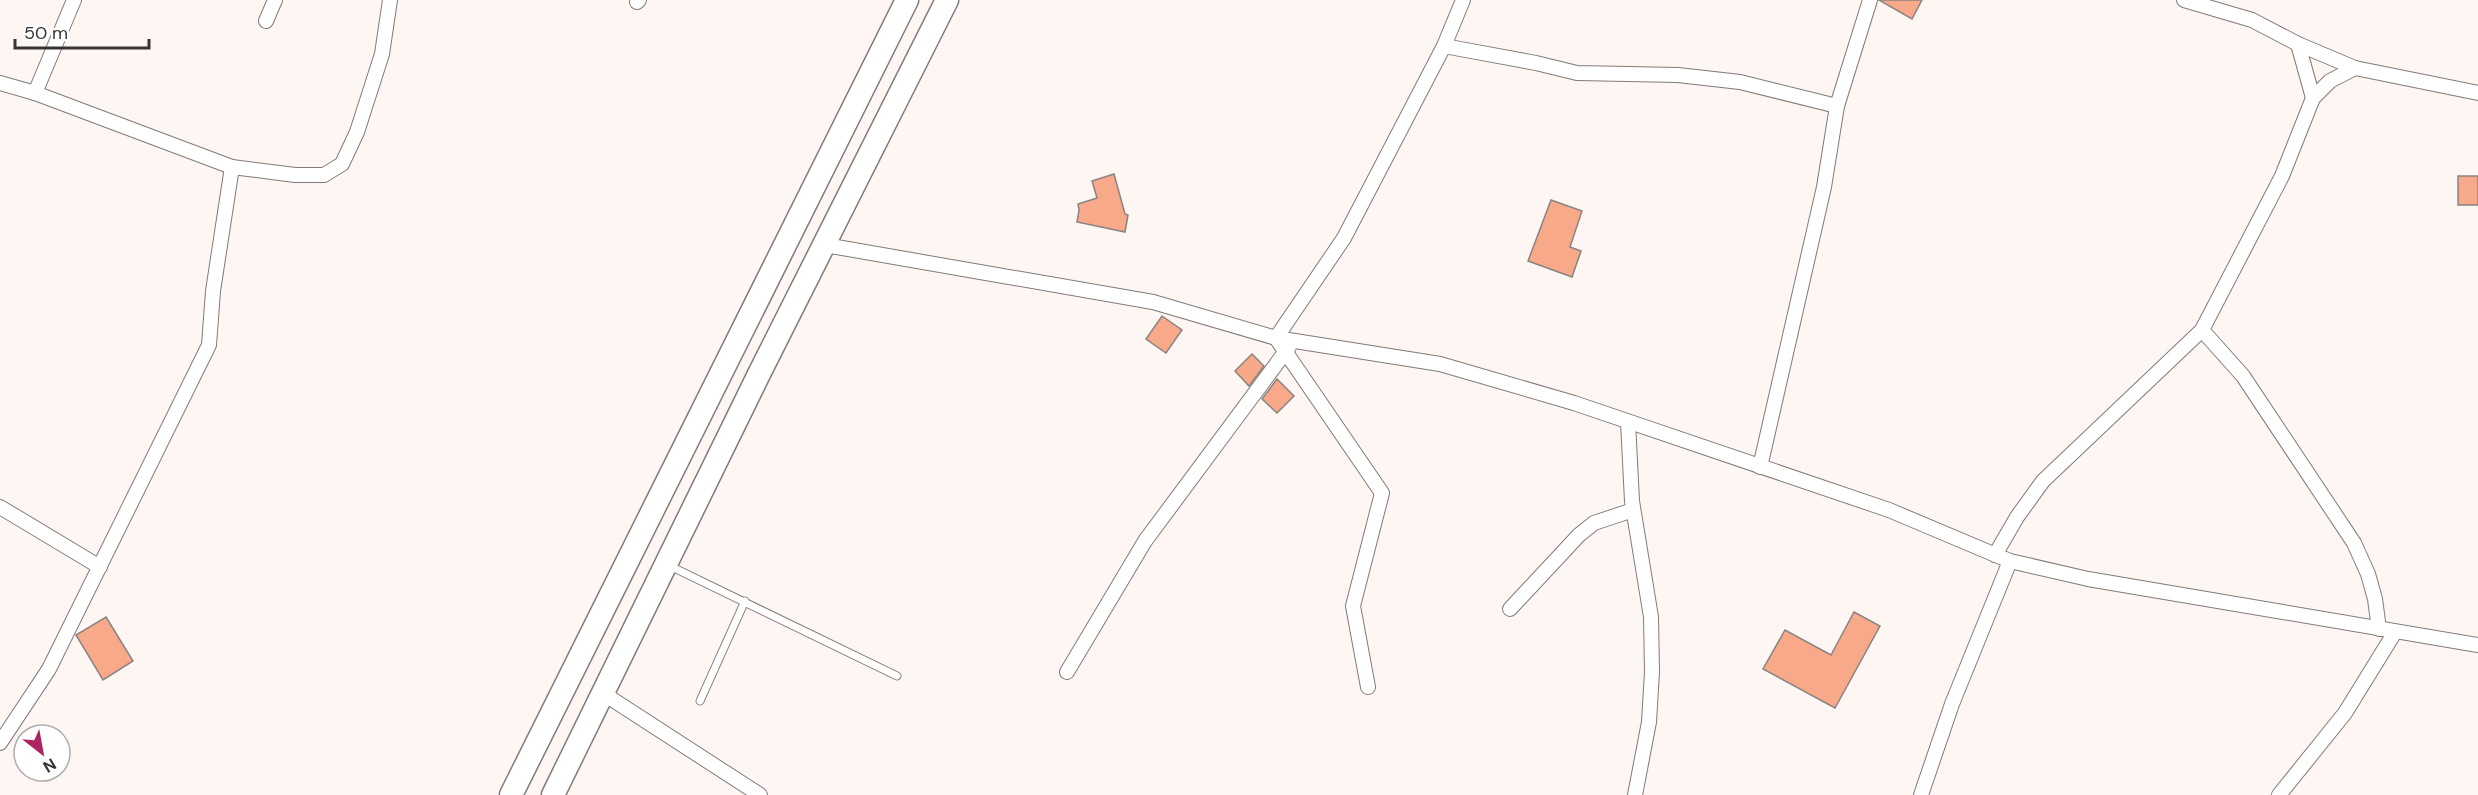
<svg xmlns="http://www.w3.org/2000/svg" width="2478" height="795" font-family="'DM Sans',sans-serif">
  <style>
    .building { fill: #f7a98a; stroke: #8a8380; stroke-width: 1.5 }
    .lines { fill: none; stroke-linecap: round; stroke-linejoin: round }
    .service-casing { stroke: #817b78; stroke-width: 9 }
    .minor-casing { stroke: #817b78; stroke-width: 16 }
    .trunk-casing { stroke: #817b78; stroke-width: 25 }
    .service { stroke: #fff; stroke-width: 7 }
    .minor { stroke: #fff; stroke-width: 14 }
    .trunk { stroke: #fff; stroke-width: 22 }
  </style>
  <rect width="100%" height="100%" fill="#fdf6f3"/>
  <g class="building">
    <polygon points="1879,0 1922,0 1912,19"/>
    <polygon points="1114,174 1125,214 1128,215 1125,232 1077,222 1079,210 1078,204 1097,198 1092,181"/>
    <rect x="2458" y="176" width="20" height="29"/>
    <polygon points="1551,200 1582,211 1570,247 1581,251 1572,277 1528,261"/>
    <polygon points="1162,316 1182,330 1166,353 1146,339"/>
    <polygon points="1252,354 1264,366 1249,386 1235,371"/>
    <polygon points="1277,379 1294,396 1277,413 1262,399"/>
    <polygon points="1854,612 1880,626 1835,708 1763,669 1785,630 1831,655"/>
    <polygon points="106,617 133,661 103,680 76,635"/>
  </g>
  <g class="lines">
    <defs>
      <g id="service">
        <polyline points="668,565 897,676"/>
        <polyline points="700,701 745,601"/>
      </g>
      <g id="minor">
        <polyline points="2184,0 2252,20 2298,44 2355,68"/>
        <polyline points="637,2 639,0"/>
        <polyline points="266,21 275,0"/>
        <polyline points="2298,44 2313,98"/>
        <polyline points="1444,46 1536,63 1577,73 1678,75 1740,82 1837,106"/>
        <polyline points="0,83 35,93 232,167 295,175 324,175 342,164 357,132 382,54 390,0"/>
        <polyline points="35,93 74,0"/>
        <polyline points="825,245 1153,302 1276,338 1440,364 1574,403 1889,510 2010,561 2088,579 2478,645"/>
        <polyline points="2202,330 2243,376 2354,543 2368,574 2375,599 2379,629"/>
        <polyline points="1628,422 1632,501 1651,617 1652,672 1649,722 1635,795"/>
        <polyline points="1760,467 1824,187 1837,106 1870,0"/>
        <polyline points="0,507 100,567"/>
        <polyline points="1995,555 2017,517 2043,481 2202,330 2282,176 2313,98 2330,81 2355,68 2478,93"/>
        <polyline points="1510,609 1579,535 1594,523 1633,510"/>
        <polyline points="1067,672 1145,541 1289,347"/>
        <polyline points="1368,687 1353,606 1382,493 1276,338 1344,238 1444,46 1463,0"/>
        <polyline points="604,694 760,795"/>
        <polyline points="0,743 49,669 209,345 213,291 232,167"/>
        <polyline points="1921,795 1952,704 2010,561"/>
        <polyline points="2279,795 2345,713 2395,632"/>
      </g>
      <g id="trunk">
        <polyline points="511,795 907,0"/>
        <polyline points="553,795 759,374 947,0"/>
      </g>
    </defs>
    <use href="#service" class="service-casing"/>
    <use href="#minor" class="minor-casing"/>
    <use href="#trunk" class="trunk-casing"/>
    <use href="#service" class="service"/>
    <use href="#minor" class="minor"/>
    <use href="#trunk" class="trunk"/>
  </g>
  <g transform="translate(42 753) rotate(149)"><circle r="28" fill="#ffffff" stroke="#afaead" stroke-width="1.5"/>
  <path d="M0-4.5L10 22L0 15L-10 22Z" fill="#af2360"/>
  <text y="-9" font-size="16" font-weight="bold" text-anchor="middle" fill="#373433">N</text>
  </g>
  <path d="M15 39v9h134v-9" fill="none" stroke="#373433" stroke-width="3"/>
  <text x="24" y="39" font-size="18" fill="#373433" stroke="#ffffff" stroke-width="4.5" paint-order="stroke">50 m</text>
</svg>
